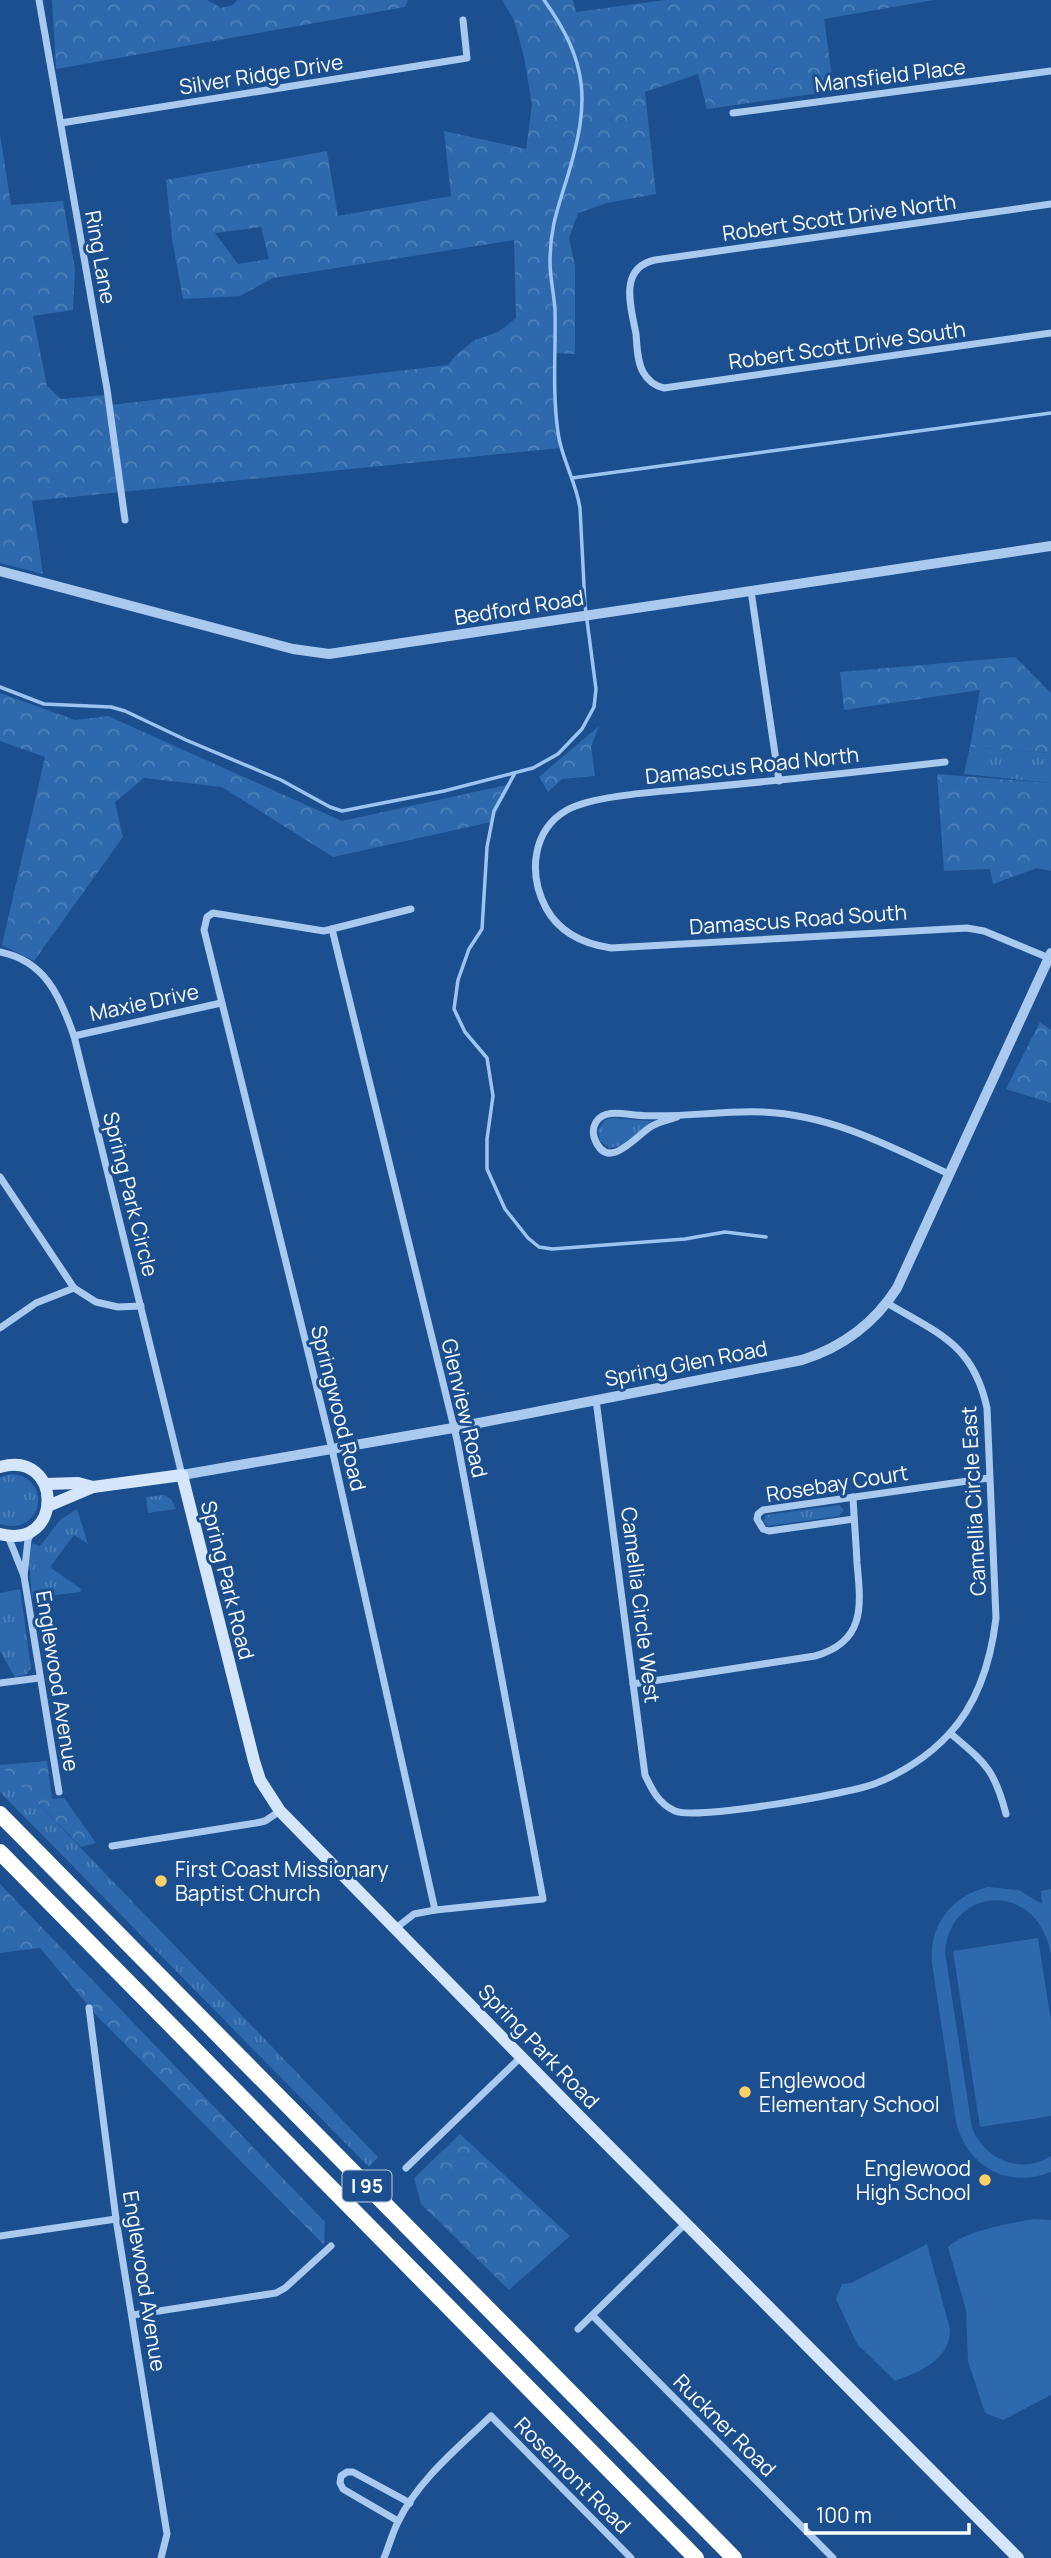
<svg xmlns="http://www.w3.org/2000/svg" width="1051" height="2558" font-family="Manrope,sans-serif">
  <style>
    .grass { fill: url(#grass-tufts) }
    .forest { fill: url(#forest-crowns); fill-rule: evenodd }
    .pitch { fill: #2e69ad }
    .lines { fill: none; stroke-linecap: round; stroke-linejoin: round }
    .stream { stroke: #9cc4f0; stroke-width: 3.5 }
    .minor { stroke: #a9c9ee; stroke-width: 7 }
    .tertiary { stroke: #a9c9ee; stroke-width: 10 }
    .secondary { stroke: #d6e6fa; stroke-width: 12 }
    .motorway { stroke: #fff; stroke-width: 16 }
    .poi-dot { fill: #ffd166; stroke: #1b4f8f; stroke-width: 2.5 }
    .labels { text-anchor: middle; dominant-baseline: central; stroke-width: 6; stroke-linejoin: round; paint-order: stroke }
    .shield { fill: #1b4f8f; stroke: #bbcadd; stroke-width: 2 }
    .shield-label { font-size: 19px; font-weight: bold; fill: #fff }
    .street-label { font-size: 21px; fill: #fff; stroke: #1b4f8f }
    .poi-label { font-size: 21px; fill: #fff; stroke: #1b4f8f; text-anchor: start }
  </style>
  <defs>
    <pattern id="grass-tufts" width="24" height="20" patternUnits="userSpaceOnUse" patternTransform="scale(1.75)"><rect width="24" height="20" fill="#2e69ad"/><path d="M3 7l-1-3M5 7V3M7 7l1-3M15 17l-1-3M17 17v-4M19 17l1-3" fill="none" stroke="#4d80b9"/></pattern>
    <pattern id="forest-crowns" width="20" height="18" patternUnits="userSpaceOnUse" patternTransform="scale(1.75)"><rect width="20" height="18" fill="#2e69ad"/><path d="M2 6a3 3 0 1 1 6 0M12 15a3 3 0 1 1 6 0" fill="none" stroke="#4d80b9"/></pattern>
  </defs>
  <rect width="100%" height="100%" fill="#1b4f8f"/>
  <g class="grass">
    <polygon points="970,747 1051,753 1051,783 964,774"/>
    <polygon points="612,1118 652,1121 621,1146 609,1148 600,1141 598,1130 605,1120"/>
    <path d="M12,1474c42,5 30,63 -12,50v-47z"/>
    <polygon points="164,1495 171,1499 176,1509 148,1513 146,1497"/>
    <polygon points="839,1505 844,1510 839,1516 768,1526 763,1521 766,1515"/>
    <polygon points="77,1509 88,1544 74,1535 50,1567 81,1589 80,1592 32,1598 29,1558 32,1543 40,1546 60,1520"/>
    <polygon points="20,1589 31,1668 27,1674 15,1677 0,1651 0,1593"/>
    <polygon points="0,1764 378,2157 369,2167 0,1792"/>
  </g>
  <g class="forest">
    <polygon points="52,0 207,0 221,8 233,5 237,0 408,0 405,7 56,69"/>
    <path d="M502,0h71l3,12 89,-12h269l-110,19 10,72 -127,18 -9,-35 -53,18 11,102 -49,9 -29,10 -9,25 6,28v88l-21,-1 6,95 -528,53 11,73 -43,-11v-429l11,71 52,-4 12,68 -2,41 -40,6 14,70 14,13 43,-4 15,80 -8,-70 337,-40 8,-10 19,-15 23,-8 18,-14 -2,-78 -241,38 -33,18 -57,3 -11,-60 -6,-59 161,-29 11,65 113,-20 -7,-65 82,18 6,-44 -8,-48 -10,-37zM261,227l8,32 -31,5 -23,-31z"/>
    <polygon points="1015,657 1051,693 1051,753 970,747 980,690 844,710 840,672"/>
    <polygon points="0,693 75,720 108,716 342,821 511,784 491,822 333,857 222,787 144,778 115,802 123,837 34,961 2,945 45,757 0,741"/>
    <polygon points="599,726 591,747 595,776 562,779 548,792 539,777"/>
    <polygon points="937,774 1051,783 1051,871 1037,868 993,884 990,869 944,871"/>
    <polygon points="1040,1022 1051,1030 1051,1103 1006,1089"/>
    <polygon points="47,1761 52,1799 64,1798 96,1843 81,1847 0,1765"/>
    <polygon points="0,1884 325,2222 324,2245 97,2016 40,1948 0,1953"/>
    <polygon points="460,2134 570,2236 509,2290 421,2204 414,2178"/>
  </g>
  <g class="pitch">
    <path d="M988,1887l31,3 23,14 -1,-13 10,-2v66c-12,-75 -101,-70 -106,-3l27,176c13,32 49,47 79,28v16c-43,17 -84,-5 -95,-50l-24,-159c-3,-38 19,-67 56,-76z"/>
    <polygon points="1038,1938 1051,2021 1051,2116 980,2127 953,1951"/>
    <path d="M1033,2219l18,1v175l-48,25 -18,-7 -17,-52 -2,-51 -18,-63c18,-17 61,-23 85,-28z"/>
    <path d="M927,2244l23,85c0,32 -30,42 -55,52l-38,-37 -21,-45 6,-15 9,-1z"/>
  </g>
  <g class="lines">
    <g class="stream">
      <polyline points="572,478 1051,413"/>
      <path d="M0,687l44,17 67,3 14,4 61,29 95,40 49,27 12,4 102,-20 89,-23 25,-14 24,-25 12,-22 2,-18 -11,-84 -5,-97c-4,-27 -19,-50 -22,-76 -6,-41 -2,-81 -3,-122 -1,-16 -5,-32 -5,-48 0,-35 8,-54 18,-87 22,-73 21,-112 -24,-175"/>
      <polyline points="515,773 494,811 487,847 482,929 469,949 458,980 454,1009 465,1032 487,1058 493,1096 487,1139 487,1169 505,1209 528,1238 539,1247 552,1249 685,1239 725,1232 766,1237"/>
    </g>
    <g class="minor">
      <polyline points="39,0 107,389 125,520"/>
      <polyline points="733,113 1051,71"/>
      <polyline points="61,123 467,58 463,20"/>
      <path d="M1051,204l-396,56c-37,8 -24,47 -19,74 1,12 1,27 7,38 5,9 12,14 21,16l387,-55"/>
      <polyline points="751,591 779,781"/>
      <path d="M945,762c-79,9 -158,18 -238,25 -34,4 -112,7 -140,23 -35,20 -39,64 -21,98 13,24 38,36 65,40l356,-20 17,3 65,27"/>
      <polyline points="411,909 324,931 213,913 207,917 204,930 332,1449 435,1910"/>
      <polyline points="332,929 457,1440 543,1899 435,1910 414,1914 396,1928"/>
      <path d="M0,952c45,9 60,44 74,84l108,439"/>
      <polyline points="74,1036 221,1003"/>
      <path d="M677,1117c-8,3 -18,5 -25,9 -16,9 -45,49 -58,11 -1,-4 -1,-10 2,-15 8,-13 27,-8 39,-7 43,4 85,-5 128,-3 68,3 125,33 186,62"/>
      <polyline points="0,1177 74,1288 96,1302 118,1307 141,1306"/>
      <polyline points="0,1328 36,1303 74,1288"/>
      <path d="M596,1400l49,375c7,15 14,29 30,36 22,9 172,-17 199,-27 27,-10 56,-29 75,-50 30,-32 42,-74 47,-116l-9,-210c-14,-64 -48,-74 -100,-105"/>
      <polyline points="854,1519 769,1531 763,1529 757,1519 758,1514 763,1510 989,1478"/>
      <polyline points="8,1536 24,1576 59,1792"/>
      <polyline points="24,1576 28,1540 31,1533"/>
      <polyline points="0,1683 39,1678"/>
      <path d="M633,1684l182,-28c51,-14 46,-51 42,-93 -1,-22 -3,-44 -4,-66"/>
      <path d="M950,1733c35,30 44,35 56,81"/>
      <polyline points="112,1846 256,1823 265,1821 280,1811"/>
      <polyline points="89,2008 116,2219 167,2534 161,2558"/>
      <polyline points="406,2168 522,2056"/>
      <polyline points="0,2236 116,2219"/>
      <polyline points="133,2315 276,2293 285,2288 331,2246"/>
      <polyline points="593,2316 833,2558"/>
      <polyline points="578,2329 686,2223"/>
      <polyline points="398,2521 343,2489 340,2483 341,2476 347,2472 353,2472 410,2503"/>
      <path d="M384,2558c5,-12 8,-24 14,-36 20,-42 60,-74 93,-106l140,142"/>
    </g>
    <g class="tertiary">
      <polyline points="0,571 293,649 329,654 1051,546"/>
      <path d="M182,1475l271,-47 349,-68c41,-13 72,-36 95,-72l154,-335"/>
    </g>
    <g class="secondary">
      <path d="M0,1467c63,-18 64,84 0,67"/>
      <polyline points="45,1484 78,1483 93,1487"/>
      <polyline points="48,1506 93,1487 182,1475 254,1761 260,1780 280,1811 579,2116 1018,2558"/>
    </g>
    <g class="motorway">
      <polyline points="0,1814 734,2558"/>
      <polyline points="0,1852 696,2558"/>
    </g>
  </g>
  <g class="poi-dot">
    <circle cx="161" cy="1881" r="7"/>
    <circle cx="745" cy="2092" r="7"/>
    <circle cx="985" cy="2180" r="7"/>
  </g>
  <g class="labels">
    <rect class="shield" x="342.5" y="2170.5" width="49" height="31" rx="5"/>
    <g class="shield-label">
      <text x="367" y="2186">I 95</text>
    </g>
    <g class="street-label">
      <text transform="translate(261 74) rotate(-9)">Silver Ridge Drive</text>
      <text transform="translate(890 75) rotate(-7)">Mansfield Place</text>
      <text transform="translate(839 217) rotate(-8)">Robert Scott Drive North</text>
      <text transform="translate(101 257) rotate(80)">Ring Lane</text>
      <text transform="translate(847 345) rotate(-8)">Robert Scott Drive South</text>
      <text transform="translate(519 607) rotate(-9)">Bedford Road</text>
      <text transform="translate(752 765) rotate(-6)">Damascus Road North</text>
      <text transform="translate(798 919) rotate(-4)">Damascus Road South</text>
      <text transform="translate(144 1002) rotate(-12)">Maxie Drive</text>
      <text transform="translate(131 1194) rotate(76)">Spring Park Circle</text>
      <text transform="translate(686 1363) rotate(-11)">Spring Glen Road</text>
      <text transform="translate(339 1408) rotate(76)">Springwood Road</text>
      <text transform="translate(465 1408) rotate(77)">Glenview Road</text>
      <text transform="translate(837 1483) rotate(-9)">Rosebay Court</text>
      <text transform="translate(973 1501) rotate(-93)">Camellia Circle East</text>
      <text transform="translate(228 1580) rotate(76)">Spring Park Road</text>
      <text transform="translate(641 1605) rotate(83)">Camellia Circle West</text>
      <text transform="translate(58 1681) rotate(81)">Englewood Avenue</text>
      <text transform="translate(539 2046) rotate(46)">Spring Park Road</text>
      <text transform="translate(145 2281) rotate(81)">Englewood Avenue</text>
      <text transform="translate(725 2425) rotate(45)">Ruckner Road</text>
      <text transform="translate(573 2475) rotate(45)">Rosemont Road</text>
    </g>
    <g class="poi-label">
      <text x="175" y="1869">First Coast Missionary<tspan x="175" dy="24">Baptist Church</tspan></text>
      <text x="759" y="2080">Englewood<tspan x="759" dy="24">Elementary School</tspan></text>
      <text x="971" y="2168" text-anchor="end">Englewood<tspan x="971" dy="24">High School</tspan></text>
    </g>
  </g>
  <path d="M806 2523v10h163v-10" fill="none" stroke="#ffffff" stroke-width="3.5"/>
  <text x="816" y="2523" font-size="21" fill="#ffffff" stroke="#1b4f8f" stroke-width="5" paint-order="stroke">100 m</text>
</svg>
